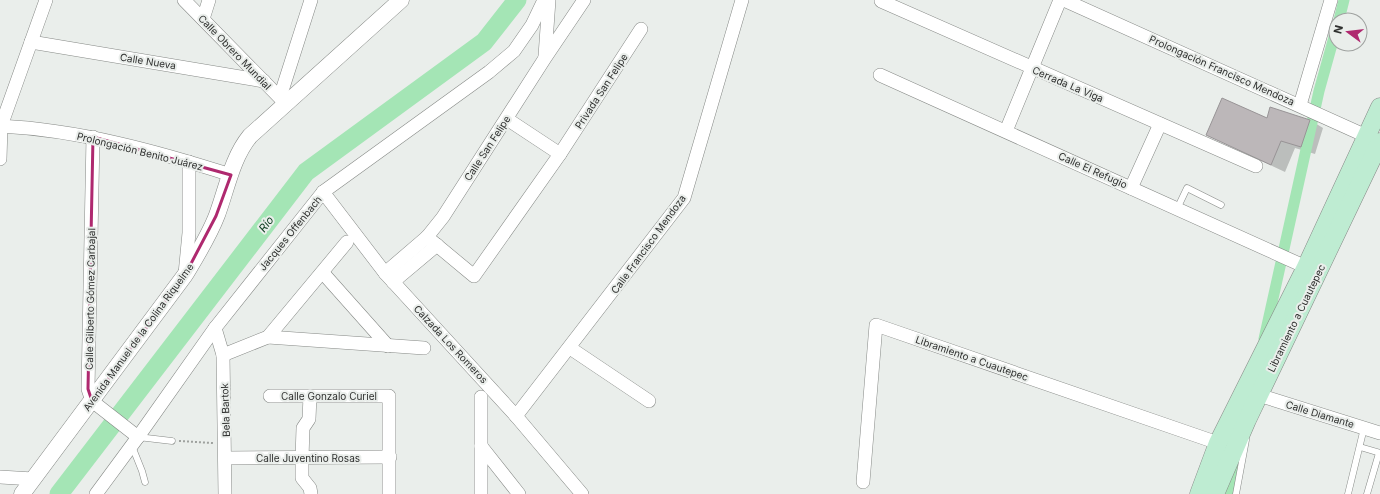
<svg xmlns="http://www.w3.org/2000/svg" width="1380" height="494" font-family="Inter,sans-serif">
  <style>
    .shadow { fill: #0003 }
    .lines { fill: none; stroke-linecap: round; stroke-linejoin: round }
    .canal { stroke: #a4e5b5; stroke-width: 11 }
    .river { stroke: #a4e5b5; stroke-width: 19 }
    .building { fill: #bcb7b9; stroke: #989496 }
    .service-casing { stroke: #868986; stroke-width: 7 }
    .minor-casing { stroke: #868986; stroke-width: 14 }
    .tertiary-casing { stroke: #868986; stroke-width: 17 }
    .secondary-casing { stroke: #868986; stroke-width: 19 }
    .path { stroke: #9ea19e; stroke-width: 2; stroke-dasharray: 2 2; stroke-linecap: butt }
    .service { stroke: #fff; stroke-width: 6 }
    .minor { stroke: #fff; stroke-width: 13 }
    .tertiary { stroke: #fff; stroke-width: 16 }
    .secondary { stroke: #beecd2; stroke-width: 18 }
    .marked { fill: none; stroke: #af296f; stroke-width: 3; stroke-linejoin: round }
    .labels { text-anchor: middle; dominant-baseline: central; stroke-width: 4; stroke-linejoin: round; paint-order: stroke }
    .street-label { font-size: 10px; fill: #2f302f; stroke: #eaeeeb }
    .water-label { font-size: 11px; font-style: italic; fill: #0b3c1e; stroke: #eaeeeb }
  </style>
  <rect width="100%" height="100%" fill="#eaeeeb"/>
  <polygon class="shadow" points="1268,119 1310,120 1323,128 1315,154 1295,148 1285,172 1207,135"/>
  <g class="lines">
    <g class="canal">
      <polyline points="1339,20 1344,0"/>
      <polyline points="1264,339 1319,91 1336,30"/>
      <polyline points="1229,494 1236,462"/>
    </g>
    <polyline class="river" points="59,494 306,172 484,42 517,0"/>
  </g>
  <polygon class="building" points="1222,98 1267,118 1270,107 1310,120 1301,147 1281,141 1271,165 1206,135"/>
  <g class="lines">
    <defs>
      <g id="service">
        <polyline points="1177,209 1187,188 1221,205"/>
        <polyline points="138,437 172,441"/>
        <polyline points="132,446 142,471 145,482"/>
        <polyline points="1360,447 1380,453"/>
        <polyline points="1236,494 1246,440"/>
        <polyline points="1348,494 1364,428"/>
        <polyline points="1367,494 1379,453"/>
      </g>
      <g id="minor">
        <polyline points="184,0 286,104"/>
        <polyline points="1064,0 1375,140"/>
        <polyline points="881,1 1256,166"/>
        <polyline points="203,19 209,0"/>
        <polyline points="31,42 264,81"/>
        <polyline points="545,56 549,0"/>
        <polyline points="880,75 1306,267"/>
        <polyline points="280,97 311,0"/>
        <polyline points="1300,105 1331,0"/>
        <polyline points="507,119 560,154"/>
        <path d="M0,126c79,4 156,25 231,49"/>
        <polyline points="1006,131 1060,0"/>
        <polyline points="93,137 88,389 92,401 138,437"/>
        <polyline points="0,159 1,126 46,0"/>
        <polyline points="1131,188 1160,124"/>
        <polyline points="323,192 385,273 516,416 582,494"/>
        <polyline points="427,237 474,276 560,154 641,29"/>
        <polyline points="323,273 388,346"/>
        <polyline points="385,273 427,237 443,217 545,58 584,0"/>
        <polyline points="185,274 189,233 189,162"/>
        <polyline points="393,282 437,245"/>
        <polyline points="215,328 223,355 225,494"/>
        <polyline points="268,337 424,348"/>
        <polyline points="570,348 649,401"/>
        <polyline points="223,355 268,337 347,242"/>
        <polyline points="1252,393 1380,433"/>
        <polyline points="270,396 389,396 389,494"/>
        <polyline points="310,396 309,419 303,428 302,458 302,478 310,488 311,494"/>
        <polyline points="481,397 481,494"/>
        <polyline points="516,416 684,198 742,0"/>
        <polyline points="481,446 519,494"/>
        <polyline points="226,458 390,457"/>
        <polyline points="0,477 33,479"/>
        <polyline points="863,482 876,325 1218,443"/>
        <polyline points="96,494 138,437 215,328 323,192 489,72 514,51 532,25 544,0"/>
      </g>
      <path id="tertiary" d="M22,494l163,-219c12,-20 24,-39 32,-60 10,-27 15,-57 33,-79l151,-136"/>
      <g id="secondary">
        <polyline points="1199,494 1218,443 1306,267 1380,107"/>
        <polyline points="1215,494 1247,420 1380,142"/>
      </g>
    </defs>
    <use href="#service" class="service-casing"/>
    <use href="#minor" class="minor-casing"/>
    <use href="#tertiary" class="tertiary-casing"/>
    <use href="#secondary" class="secondary-casing"/>
    <polyline class="path" points="179,441 213,443"/>
    <use href="#service" class="service"/>
    <use href="#minor" class="minor"/>
    <use href="#tertiary" class="tertiary"/>
    <use href="#secondary" class="secondary"/>
  </g>
  <path class="marked" d="M93,137l138,38 -15,41 -31,59 -93,126 -4,-12z"/>
  <g class="labels">
    <g class="street-label">
      <text transform="translate(235 52) rotate(46)">Calle Obrero Mundial</text>
      <text transform="translate(148 61) rotate(9)">Calle Nueva</text>
      <text transform="translate(1222 70) rotate(24)">Prolongación Francisco Mendoza</text>
      <text transform="translate(1068 84) rotate(23)">Cerrada La Viga</text>
      <text transform="translate(601 91) rotate(-57)">Privada San Felipe</text>
      <text transform="translate(487 148) rotate(-57)">Calle San Felipe</text>
      <text transform="translate(140 151) rotate(14)">Prolongación Benito Juárez</text>
      <text transform="translate(1093 170) rotate(24)">Calle El Refugio</text>
      <text transform="translate(290 233) rotate(-51)">Jacques Offenbach</text>
      <text transform="translate(648 244) rotate(-54)">Calle Francisco Mendoza</text>
      <text transform="translate(90 299) rotate(-89)">Calle Gilberto Gómez Carbajal</text>
      <text transform="translate(1296 318) rotate(-64)">Libramiento a Cuautepec</text>
      <text transform="translate(138 337) rotate(-54)">Avenida Manuel de la Colina Riquelme</text>
      <text transform="translate(451 344) rotate(47)">Calzada Los Romeros</text>
      <text transform="translate(972 358) rotate(19)">Libramiento a Cuautepec</text>
      <text x="329" y="396">Calle Gonzalo Curiel</text>
      <text transform="translate(225 410) rotate(-92)">Bela Bartok</text>
      <text transform="translate(1320 414) rotate(17)">Calle Diamante</text>
      <text x="308" y="458">Calle Juventino Rosas</text>
    </g>
    <g class="water-label">
      <text transform="translate(266 224) rotate(-53)">Río</text>
    </g>
  </g>
  <g transform="translate(1348 32) rotate(285)"><circle r="19" fill="#eaeeeb" stroke="#9fa2a0"/>
  <path d="M0-3L7 15L0 10L-7 15Z" fill="#af296f"/>
  <text y="-6" font-size="11" font-weight="bold" text-anchor="middle" fill="#2f302f">N</text>
  </g>
</svg>
